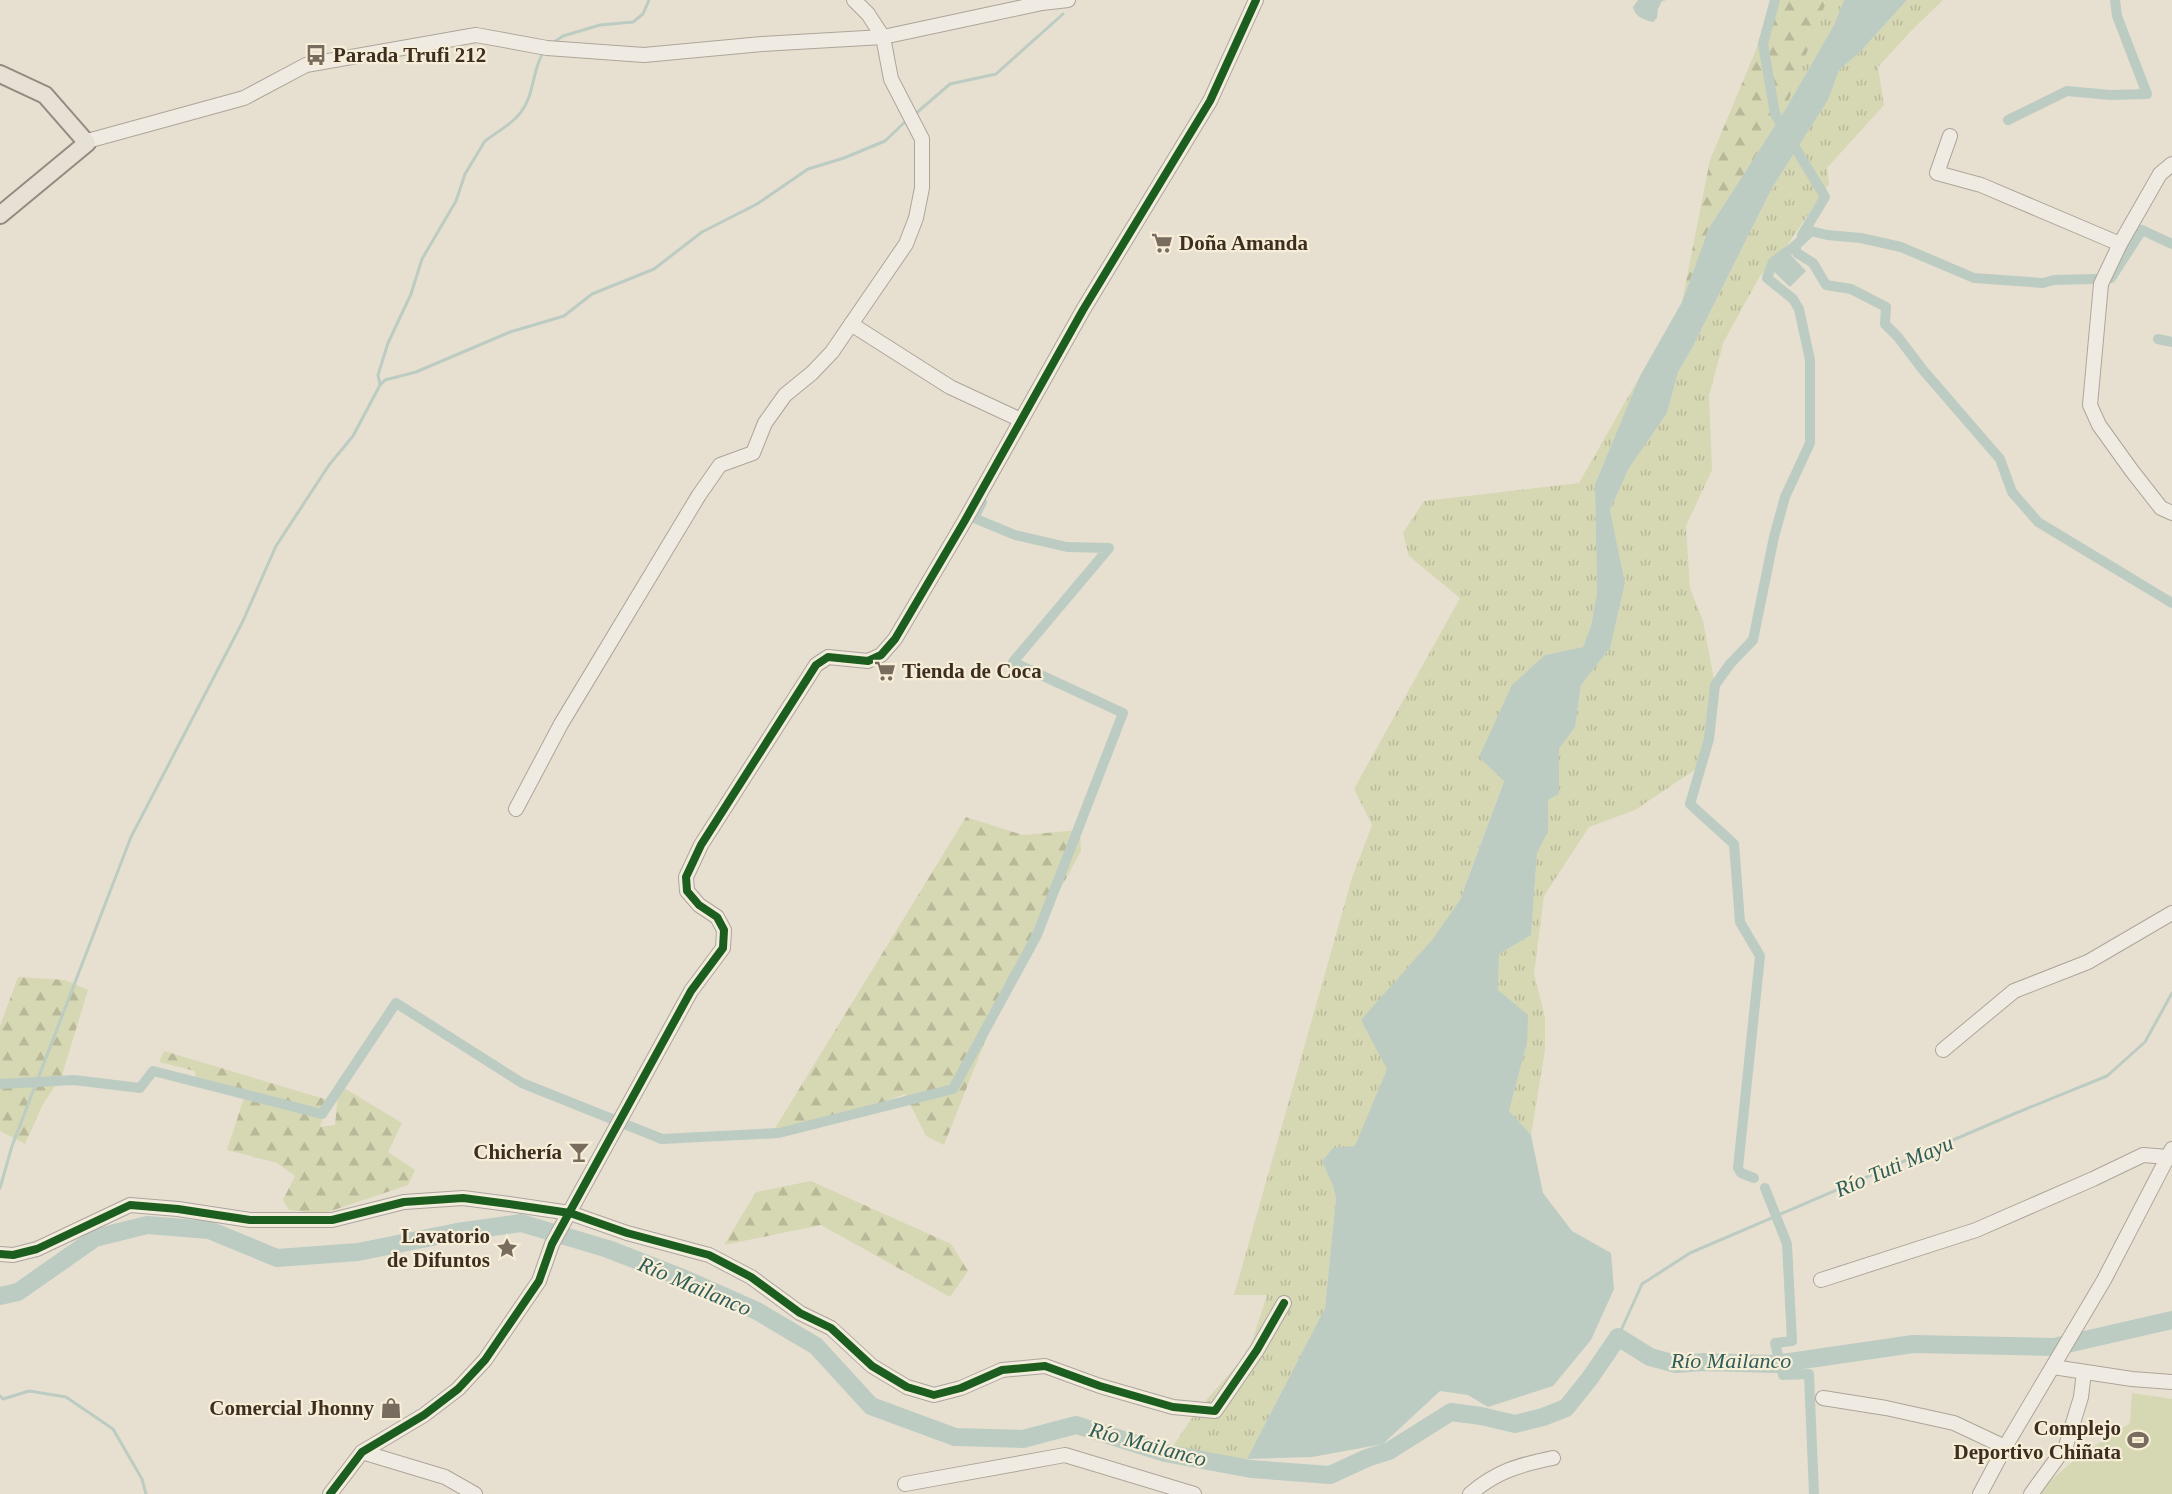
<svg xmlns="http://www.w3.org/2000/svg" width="2172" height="1494" font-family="Georgia,serif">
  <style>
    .grass { fill: url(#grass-tufts) }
    .forest { fill: url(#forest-firs) }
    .pitch { fill: #d6d7b3 }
    .water { fill: #bcccc2 }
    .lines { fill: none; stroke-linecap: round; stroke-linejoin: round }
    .stream { stroke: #bcccc2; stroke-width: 3 }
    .canal { stroke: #bcccc2; stroke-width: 10 }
    .river { stroke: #bcccc2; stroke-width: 18 }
    .minor-casing { stroke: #ada599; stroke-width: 16 }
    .major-casing { stroke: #928b80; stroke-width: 20 }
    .minor { stroke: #efebe3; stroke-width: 14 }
    .major { stroke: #e6e1d4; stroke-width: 16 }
    .cycleway-casing { stroke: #f7eed8; stroke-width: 11 }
    .cycleway { stroke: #1b5e20; stroke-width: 8 }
    .labels { text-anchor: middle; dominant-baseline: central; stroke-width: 4.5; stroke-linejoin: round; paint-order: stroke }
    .poi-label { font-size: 21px; font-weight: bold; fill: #3d2e20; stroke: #f7eed8; text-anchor: end }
    .water-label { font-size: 22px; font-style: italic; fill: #2f5d5a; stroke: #f7eed8 }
  </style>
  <defs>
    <pattern id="grass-tufts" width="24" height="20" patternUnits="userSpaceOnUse" patternTransform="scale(1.5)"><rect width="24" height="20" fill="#d6d7b3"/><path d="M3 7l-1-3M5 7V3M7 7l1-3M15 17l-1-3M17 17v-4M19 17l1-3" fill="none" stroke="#b9b99a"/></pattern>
    <pattern id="forest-firs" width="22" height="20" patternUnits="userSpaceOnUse" patternTransform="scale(1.5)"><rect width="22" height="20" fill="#d6d7b3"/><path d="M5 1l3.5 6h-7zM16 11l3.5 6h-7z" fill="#b9b99a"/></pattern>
  </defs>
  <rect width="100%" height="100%" fill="#e7e0d1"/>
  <g class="grass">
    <polygon points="1824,0 1844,0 1834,25 1785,110 1825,5"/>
    <polygon points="1907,0 1943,0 1911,31 1878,67 1884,105 1827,168 1829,184 1784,250 1760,276 1723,343 1709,396 1712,470 1686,526 1690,588 1703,621 1715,685 1709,739 1702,765 1635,810 1589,827 1544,896 1534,974 1545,1017 1545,1050 1531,1135 1509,1111 1527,1043 1498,990 1499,954 1531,935 1537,853 1548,832 1548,800 1559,794 1559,749 1575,727 1581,685 1610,648 1625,583 1610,510 1629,468 1667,413 1678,372 1691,350 1772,188 1828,100 1839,70 1859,53"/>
    <polygon points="1640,376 1595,484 1597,593 1591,626 1583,647 1545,655 1504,780 1460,900 1432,940 1387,1069 1355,1147 1333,1148 1322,1161 1333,1186 1336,1198 1325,1308 1247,1459 1172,1448 1196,1412 1249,1351 1267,1295 1234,1295 1352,878 1372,825 1354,789 1460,598 1409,556 1403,533 1424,501 1579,483"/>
  </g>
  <g class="forest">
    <polygon points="1771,0 1824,0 1825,5 1785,110 1709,228 1682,302 1710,160 1756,50"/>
    <polygon points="966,817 1023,835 1080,830 1081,851 1005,991 944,1145 926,1136 905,1094 858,1111 774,1130"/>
    <polygon points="18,977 65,980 88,990 62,1075 42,1106 25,1144 0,1131 0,1026"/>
    <polygon points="164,1051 328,1100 320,1127 335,1125 339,1085 402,1123 388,1152 415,1170 408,1185 322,1214 289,1210 283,1200 295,1176 277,1163 227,1150 245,1095 196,1081 195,1071 159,1062"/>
    <polygon points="811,1181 951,1244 968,1271 950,1297 821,1225 724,1245 756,1192"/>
  </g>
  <polygon class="pitch" points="2132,1393 2172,1399 2172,1494 2038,1494 2037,1492 2078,1457 2130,1423"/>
  <g class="water">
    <path d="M1638,0h29l-5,1 -4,8 -1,9 -4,4c-9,-2 -18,-5 -20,-15z"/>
    <polygon points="1844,0 1907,0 1859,53 1839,70 1828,100 1772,188 1691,350 1678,372 1667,413 1629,468 1610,510 1625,583 1610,648 1581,685 1575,727 1559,749 1559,794 1548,800 1548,832 1537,853 1531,935 1499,954 1498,990 1528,1015 1527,1043 1509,1111 1531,1135 1543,1193 1572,1231 1611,1253 1614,1289 1591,1340 1553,1386 1488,1407 1468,1395 1440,1391 1383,1444 1312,1457 1247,1459 1325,1308 1336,1198 1333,1186 1322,1161 1333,1148 1355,1146 1387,1069 1361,1020 1432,940 1460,900 1504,781 1479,757 1512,685 1545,655 1583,647 1591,626 1597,593 1595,484 1640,376 1682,302 1709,228 1785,110 1834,25"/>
    <polygon points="1788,252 1806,271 1790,287 1771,269"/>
  </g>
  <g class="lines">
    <g class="stream">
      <polyline points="551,44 563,36 600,25 633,22 643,14 649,0"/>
      <polyline points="914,115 950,84 996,74 1063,14"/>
      <path d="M380,384l-2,-9 10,-32 23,-49 11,-35 34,-58 9,-27 20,-33c11,-9 28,-17 36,-29 14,-18 11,-43 23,-61"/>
      <polyline points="0,1188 12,1146 131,837 243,621 276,546 329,465 353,436 380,385 385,380 416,372 510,332 564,316 592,294 654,269 702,232 757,204 808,169 844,158 885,141 907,120"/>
      <polyline points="1618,1337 1642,1284 1690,1253 2016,1113 2107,1076 2145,1042 2172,993"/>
      <polyline points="0,1396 3,1399 29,1391 66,1397 113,1429 142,1479 146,1494"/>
    </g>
    <g class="canal">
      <polyline points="1775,0 1763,44 1775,114 1825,197 1802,235"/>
      <polyline points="2008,120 2067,91 2110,95 2147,94 2117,16 2115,0"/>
      <polyline points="1795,246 1797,253 1813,263 1826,285 1851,289 1886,307 1885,324 1898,337 1923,370 2000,459 2012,492 2038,522 2172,603"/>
      <polyline points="2111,278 2142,230 2172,244"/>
      <polyline points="2158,339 2172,342"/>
      <polyline points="0,1084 74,1080 140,1088 153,1071 322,1114 396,1003 522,1083 662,1139 779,1133 953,1089 1037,935 1123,713 1013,662 1109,548 1067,547 1015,535 974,518 982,502"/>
      <polyline points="1754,1178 1741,1173 1738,1168 1760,956 1740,922 1734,844 1690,804 1709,739 1715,685 1730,664 1753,640 1774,537 1785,497 1810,443 1810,360 1799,309 1793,299 1767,278 1773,262 1795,246 1811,231 1827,235 1861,238 1901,247 1974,278 2043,283 2054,280 2095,279"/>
      <polyline points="1765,1188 1787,1244 1792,1341 1775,1343 1783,1375 1809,1374 1814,1494"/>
    </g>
    <polyline class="river" points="0,1296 18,1292 95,1238 147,1225 209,1230 277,1258 358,1252 457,1232 521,1223 608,1249 685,1279 757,1311 816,1346 871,1406 955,1437 1023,1439 1076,1425 1165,1453 1251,1469 1330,1475 1367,1458 1389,1451 1451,1412 1481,1416 1515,1424 1543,1417 1566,1408 1590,1378 1618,1337 1650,1357 1676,1364 1704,1362 1775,1364 1913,1344 2054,1347 2172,1320"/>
    <defs>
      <g id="minor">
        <polyline points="1950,136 1937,173 1981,185 2120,244"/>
        <polyline points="87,143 91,140 244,98 306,65 476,35 547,48 644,55 762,44 883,37 1042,3 1068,0"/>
        <polyline points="2172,164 2160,174 2120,244 2101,284 2090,405 2099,425 2132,471 2161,508 2172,513"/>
        <polyline points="851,324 950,387 1021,420"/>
        <polyline points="516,809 561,724 699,495 720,465 753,453 765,423 785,395 812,373 832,352 906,244 916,218 922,188 922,139 891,79 883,37 868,14 854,0"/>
        <polyline points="1943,1050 2014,991 2088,962 2172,913"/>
        <polyline points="0,1254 13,1255 37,1249 130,1205 178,1209 250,1220 332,1220 404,1202 463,1198 509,1204 570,1213 627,1233 709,1255 751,1277 800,1313 831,1328 872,1366 907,1387 934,1395 961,1388 1002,1370 1045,1366 1100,1386 1173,1407 1215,1411 1257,1350 1284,1303"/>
        <polyline points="1821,1280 1976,1230 2093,1179 2143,1155 2168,1157"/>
        <polyline points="2053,1367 2132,1379 2172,1382"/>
        <polyline points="1823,1398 1886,1408 1954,1423 2005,1447"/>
        <polyline points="362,1452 445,1477 475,1494"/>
        <polyline points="905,1484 1065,1455 1194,1494"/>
        <polyline points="330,1494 362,1452 424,1415 458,1389 485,1360 539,1281 552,1244 691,991 723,948 724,930 717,917 699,905 687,891 686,877 701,845 816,665 828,657 868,661 881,655 895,639 964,522 1083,310 1210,101 1256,0"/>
        <path d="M1470,1494c27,-23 49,-29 83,-36"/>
        <polyline points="1980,1494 2005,1447 2104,1280 2172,1149"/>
        <polyline points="2031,1494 2066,1446 2081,1397 2084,1372"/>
      </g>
      <polyline id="major" points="0,74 45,95 87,143 0,215"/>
    </defs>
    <use href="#minor" class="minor-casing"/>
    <use href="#major" class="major-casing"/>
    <use href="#minor" class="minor"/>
    <use href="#major" class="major"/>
    <defs>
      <g id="cycleway">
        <polyline points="0,1254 13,1255 37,1249 130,1205 178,1209 250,1220 332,1220 404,1202 463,1198 509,1204 570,1213 627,1233 709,1255 751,1277 800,1313 831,1328 872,1366 907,1387 934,1395 961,1388 1002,1370 1045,1366 1100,1386 1173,1407 1215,1411 1257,1350 1284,1303"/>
        <polyline points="330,1494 362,1452 424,1415 458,1389 485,1360 539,1281 552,1244 691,991 723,948 724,930 717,917 699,905 687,891 686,877 701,845 816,665 828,657 868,661 881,655 895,639 964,522 1083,310 1210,101 1256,0"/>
      </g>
    </defs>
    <use href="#cycleway" class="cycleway-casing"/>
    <use href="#cycleway" class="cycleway"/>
  </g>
  <defs>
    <symbol id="bus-bare" viewBox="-9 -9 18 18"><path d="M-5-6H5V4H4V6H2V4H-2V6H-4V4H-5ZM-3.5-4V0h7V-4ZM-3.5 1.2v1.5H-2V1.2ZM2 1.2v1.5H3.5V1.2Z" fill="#786c5e" stroke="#f7eed8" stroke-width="2.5" paint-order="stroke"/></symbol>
    <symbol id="supermarket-bare" viewBox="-9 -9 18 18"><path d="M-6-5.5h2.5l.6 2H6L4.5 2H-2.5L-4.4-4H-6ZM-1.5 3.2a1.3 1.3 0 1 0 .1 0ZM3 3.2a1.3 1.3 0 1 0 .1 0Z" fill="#786c5e" stroke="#f7eed8" stroke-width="2.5" paint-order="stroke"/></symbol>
    <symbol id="bar-bare" viewBox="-9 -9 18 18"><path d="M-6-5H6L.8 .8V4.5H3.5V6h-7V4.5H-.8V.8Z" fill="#786c5e" stroke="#f7eed8" stroke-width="2.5" paint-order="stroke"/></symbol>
    <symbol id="sight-bare" viewBox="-9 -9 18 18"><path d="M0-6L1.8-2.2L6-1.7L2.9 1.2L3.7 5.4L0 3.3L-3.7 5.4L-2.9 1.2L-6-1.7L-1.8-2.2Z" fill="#786c5e" stroke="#f7eed8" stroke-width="2.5" paint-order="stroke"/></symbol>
    <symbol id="shop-bare" viewBox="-9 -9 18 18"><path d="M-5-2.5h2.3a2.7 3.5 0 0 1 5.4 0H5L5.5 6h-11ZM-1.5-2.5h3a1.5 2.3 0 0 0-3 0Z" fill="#786c5e" stroke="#f7eed8" stroke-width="2.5" paint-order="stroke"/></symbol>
    <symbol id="stadium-bare" viewBox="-9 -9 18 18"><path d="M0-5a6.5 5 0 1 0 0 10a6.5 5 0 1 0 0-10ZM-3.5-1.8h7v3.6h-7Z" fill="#786c5e" stroke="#f7eed8" stroke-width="2.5" paint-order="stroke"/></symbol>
  </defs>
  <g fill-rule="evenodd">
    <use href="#bus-bare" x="301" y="40" width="30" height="30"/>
    <use href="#supermarket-bare" x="1147" y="228" width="30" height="30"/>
    <use href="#supermarket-bare" x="870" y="656" width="30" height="30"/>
    <use href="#bar-bare" x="564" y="1137" width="30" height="30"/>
    <use href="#sight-bare" x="492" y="1233" width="30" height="30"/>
    <use href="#shop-bare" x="376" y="1393" width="30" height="30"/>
    <use href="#stadium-bare" x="2123" y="1425" width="30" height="30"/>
  </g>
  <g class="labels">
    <g class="poi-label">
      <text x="333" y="55" text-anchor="start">Parada Trufi 212</text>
      <text x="1179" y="243" text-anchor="start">Doña Amanda</text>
      <text x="902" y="671" text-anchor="start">Tienda de Coca</text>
      <text x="562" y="1152">Chichería</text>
      <text x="490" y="1236">Lavatorio<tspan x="490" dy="24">de Difuntos</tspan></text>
      <text x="374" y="1408">Comercial Jhonny</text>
      <text x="2121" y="1428">Complejo<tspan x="2121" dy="24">Deportivo Chiñata</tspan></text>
    </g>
    <g class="water-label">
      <text transform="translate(1894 1166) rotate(-23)">Río Tuti Mayu</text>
      <text transform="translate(695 1286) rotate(23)">Río Mailanco</text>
      <text x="1731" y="1360">Río Mailanco</text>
      <text transform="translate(1148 1444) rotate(15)">Río Mailanco</text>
    </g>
  </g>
</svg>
